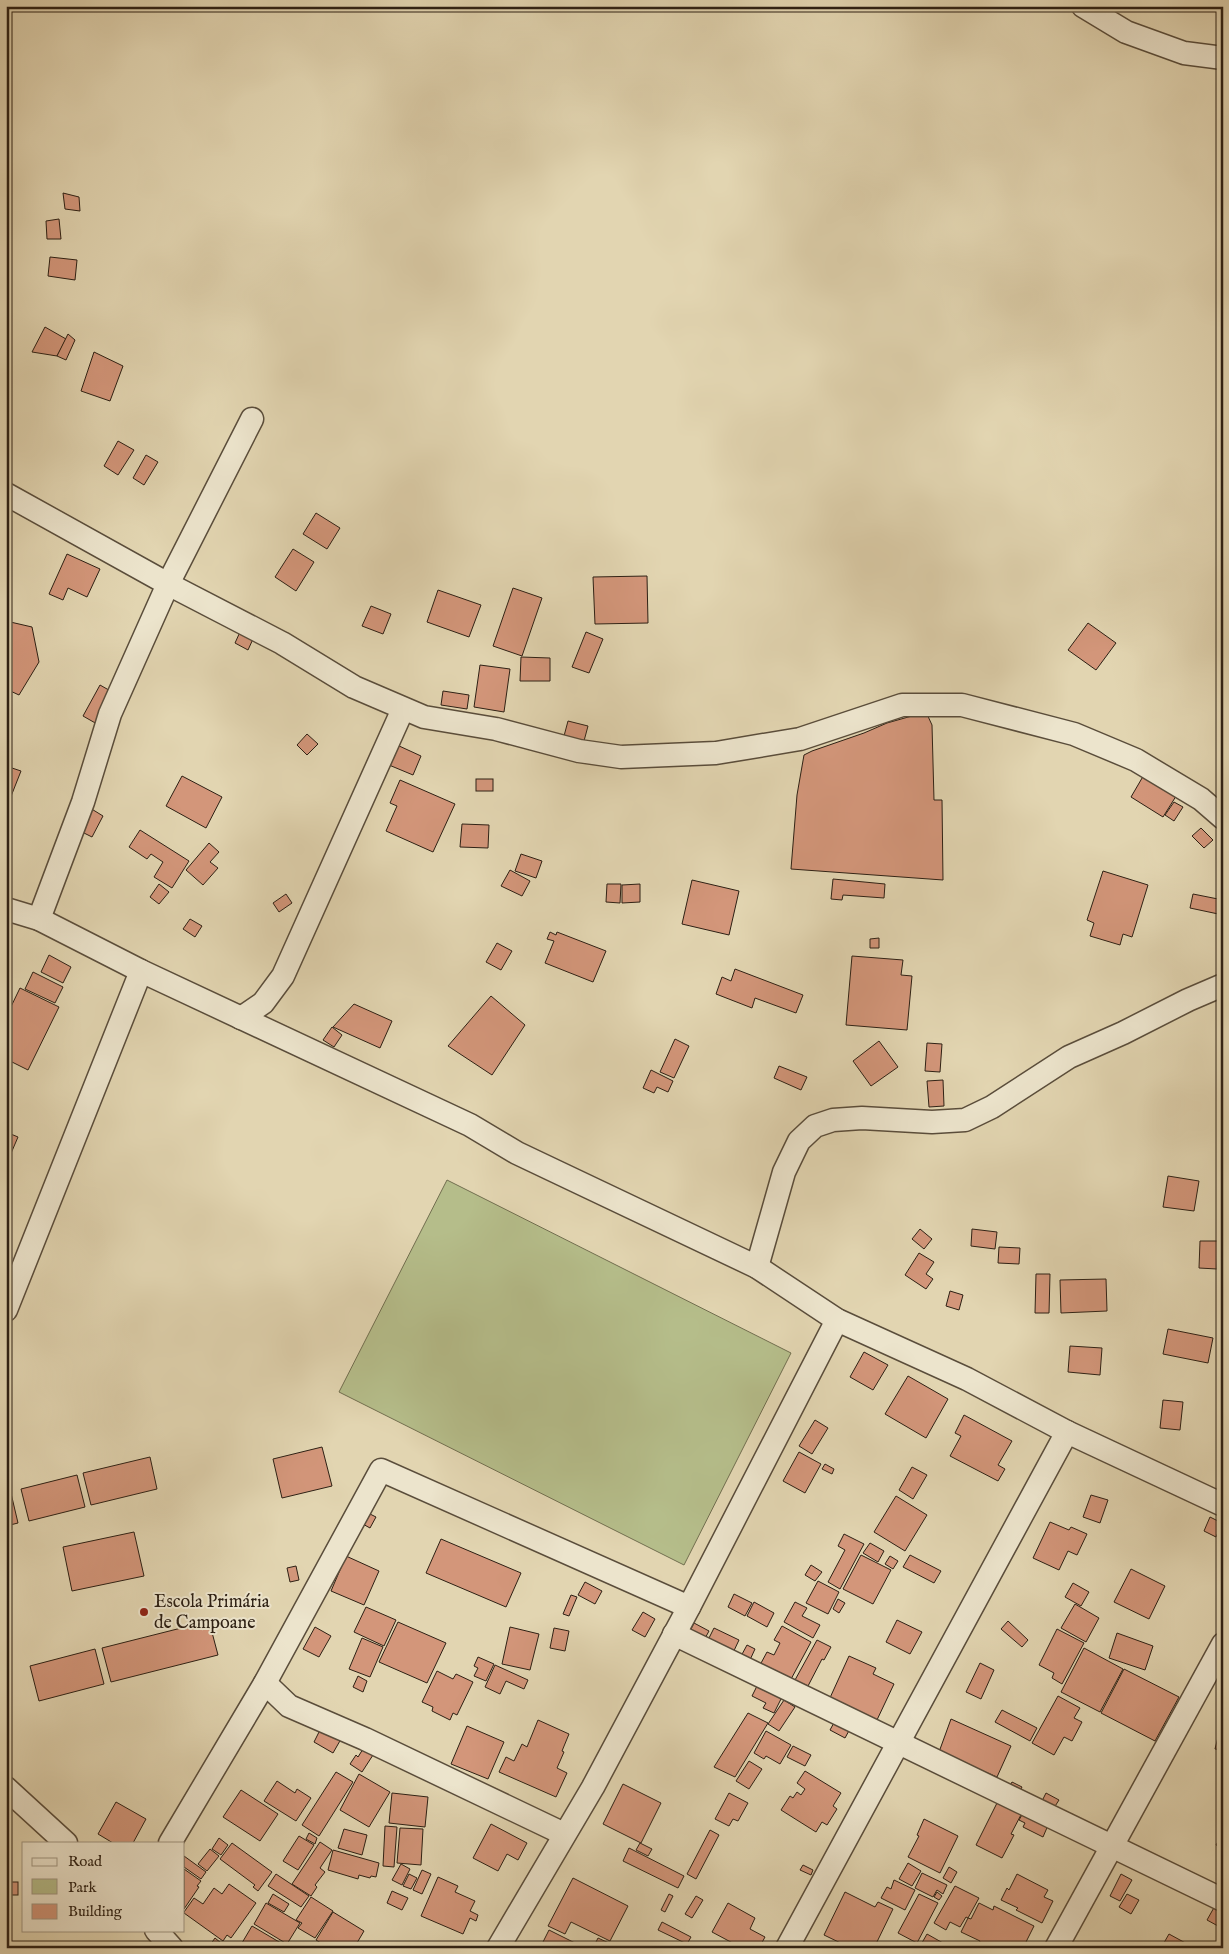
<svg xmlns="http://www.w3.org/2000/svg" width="1229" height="1954" font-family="'IM FELL English',serif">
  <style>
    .green { fill: #b5bd8a; stroke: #716e4f }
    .building { fill: #d3967a; stroke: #2d2014 }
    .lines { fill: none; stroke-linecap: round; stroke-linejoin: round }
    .minor-casing { stroke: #5a4d3b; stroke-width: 25 }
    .minor { stroke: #ece4cc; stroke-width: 22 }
    .poi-dot { fill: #8f2418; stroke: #ece4cc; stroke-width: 2 }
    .labels { text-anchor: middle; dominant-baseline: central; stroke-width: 4; stroke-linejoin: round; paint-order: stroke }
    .poi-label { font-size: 18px; fill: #2d2014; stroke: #ece4cc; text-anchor: start }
  </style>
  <rect width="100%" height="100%" fill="#e2d5b1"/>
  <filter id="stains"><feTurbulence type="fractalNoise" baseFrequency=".004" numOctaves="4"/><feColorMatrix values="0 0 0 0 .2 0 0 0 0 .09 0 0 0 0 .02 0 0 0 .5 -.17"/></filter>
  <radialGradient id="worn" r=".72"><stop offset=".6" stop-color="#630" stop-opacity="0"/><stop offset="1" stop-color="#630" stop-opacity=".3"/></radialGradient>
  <polygon class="green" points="447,1180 791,1353 684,1565 339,1392"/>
  <g class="building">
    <polygon points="63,193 79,197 80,211 65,209"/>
    <polygon points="59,219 61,239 47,239 46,221"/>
    <polygon points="50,257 77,260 75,280 48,276"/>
    <polygon points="45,327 66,339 57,356 32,352"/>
    <polygon points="68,334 75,340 66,360 57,356"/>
    <polygon points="94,352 123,366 110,401 81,391"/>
    <polygon points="118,441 134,450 118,475 104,466"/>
    <polygon points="146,455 158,462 144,485 133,478"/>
    <polygon points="316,513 340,528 327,549 303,534"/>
    <polygon points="293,549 314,562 296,591 275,577"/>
    <polygon points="67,554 100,569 87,597 68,588 63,600 49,594"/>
    <polygon points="647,576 648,623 595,624 593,577"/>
    <polygon points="513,588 542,598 522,656 493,646"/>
    <polygon points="438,590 481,605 469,637 427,622"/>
    <polygon points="371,606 391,614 383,634 362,626"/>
    <polygon points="6,621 32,627 39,662 19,695 6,689"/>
    <polygon points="1088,623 1116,643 1096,670 1068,650"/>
    <polygon points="240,632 253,639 248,650 235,643"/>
    <polygon points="586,632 603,639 589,673 572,667"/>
    <polygon points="521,657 550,658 550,681 520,681"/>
    <polygon points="480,665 510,669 504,712 474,707"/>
    <polygon points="100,685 114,693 97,724 83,716"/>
    <polygon points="443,691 469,695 467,709 441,705"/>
    <polygon points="926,712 932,725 934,800 942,800 943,880 791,869 797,795 804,755 812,751 864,733 887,723"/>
    <polygon points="568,721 588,726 584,741 564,736"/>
    <polygon points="307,734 318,744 307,755 297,745"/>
    <polygon points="397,745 421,756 413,775 389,765"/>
    <polygon points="6,766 21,771 6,809"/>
    <polygon points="1145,773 1178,793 1163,817 1131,797"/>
    <polygon points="182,776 222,797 206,828 166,806"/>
    <rect x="476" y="779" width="17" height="12"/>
    <polygon points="400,780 455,804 433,852 386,831 397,806 390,803"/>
    <polygon points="1174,802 1183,807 1174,821 1165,815"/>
    <polygon points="90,808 103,816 92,837 78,830"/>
    <polygon points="462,824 489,825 488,848 460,847"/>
    <polygon points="1201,828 1213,840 1204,848 1192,836"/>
    <polygon points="140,830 189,861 172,888 154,877 163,862 151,854 147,859 129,847"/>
    <polygon points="209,843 219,852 210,862 218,868 203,885 186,870"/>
    <polygon points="521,854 542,861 536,878 515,871"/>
    <polygon points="510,870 530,881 522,896 501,886"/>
    <polygon points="1103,871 1148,885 1132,937 1123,934 1120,945 1090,936 1094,923 1087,920"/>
    <polygon points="833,879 885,884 884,898 843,895 842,900 831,899"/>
    <polygon points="692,880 739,891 729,935 682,924"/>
    <polygon points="159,884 169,892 159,904 150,897"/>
    <polygon points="607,884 621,884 620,903 606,902"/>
    <polygon points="640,884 640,902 622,903 622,885"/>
    <polygon points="286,894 292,903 279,912 273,903"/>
    <polygon points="1193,894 1223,900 1223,915 1190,908"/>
    <polygon points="190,919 202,926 195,937 183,929"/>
    <polygon points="550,932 556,935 557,932 606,951 593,982 545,963 554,941 547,939"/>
    <polygon points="879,938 879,948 870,948 870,939"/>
    <polygon points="497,943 512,951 501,970 486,962"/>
    <polygon points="49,955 71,967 63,983 41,972"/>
    <polygon points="852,956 903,960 901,975 912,976 907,1030 846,1025"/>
    <polygon points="735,969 803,995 796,1013 755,998 752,1008 716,994 722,977 731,981"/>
    <polygon points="33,972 63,987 55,1003 25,989"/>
    <polygon points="20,988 59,1007 28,1070 6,1059 6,1017"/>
    <polygon points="491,996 525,1025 492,1075 448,1046"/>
    <polygon points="354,1004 392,1021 380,1048 333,1027"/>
    <polygon points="332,1027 342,1035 334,1047 323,1040"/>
    <polygon points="675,1039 689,1046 674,1078 660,1072"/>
    <polygon points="879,1041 898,1067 871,1086 853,1061"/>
    <polygon points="927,1043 942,1044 940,1072 925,1071"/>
    <polygon points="779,1066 807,1077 801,1090 774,1078"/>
    <polygon points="651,1070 673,1081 668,1092 657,1087 654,1093 643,1088"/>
    <polygon points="943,1080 944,1106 929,1107 927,1081"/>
    <polygon points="6,1132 18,1137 9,1158 6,1157"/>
    <polygon points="1168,1176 1199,1181 1194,1211 1163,1207"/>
    <polygon points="920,1229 932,1239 924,1249 912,1239"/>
    <polygon points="972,1229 997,1232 995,1249 971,1246"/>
    <polygon points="1200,1241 1218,1241 1217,1269 1199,1268"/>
    <polygon points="999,1247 1020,1248 1019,1264 998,1263"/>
    <polygon points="919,1253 934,1262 926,1274 933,1279 926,1289 905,1275"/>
    <polygon points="1036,1274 1050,1274 1049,1313 1035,1313"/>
    <polygon points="1106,1279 1107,1311 1061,1313 1060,1280"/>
    <polygon points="950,1291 963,1295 959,1310 946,1306"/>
    <polygon points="1168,1329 1213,1338 1208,1363 1163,1354"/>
    <polygon points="1222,1344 1223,1344 1223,1363 1218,1362"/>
    <polygon points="1070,1346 1102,1348 1100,1375 1068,1372"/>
    <polygon points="864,1352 888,1365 873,1390 850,1377"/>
    <polygon points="908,1376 948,1399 926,1438 885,1414"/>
    <polygon points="1163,1400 1183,1402 1180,1430 1160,1428"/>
    <polygon points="964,1415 1012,1441 998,1465 1005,1469 998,1481 950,1456 961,1436 955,1433"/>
    <polygon points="815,1420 828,1428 812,1454 799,1446"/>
    <polygon points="322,1447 332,1486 282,1498 273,1459"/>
    <polygon points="799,1452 821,1464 805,1493 783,1481"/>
    <polygon points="150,1457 157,1489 91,1505 83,1473"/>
    <polygon points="825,1464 834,1469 832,1474 822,1469"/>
    <polygon points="912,1467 927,1475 913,1499 899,1490"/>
    <polygon points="77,1475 85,1507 29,1521 21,1489"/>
    <polygon points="6,1489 10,1489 18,1523 6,1526"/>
    <polygon points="1091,1495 1108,1500 1100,1523 1083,1517"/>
    <polygon points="896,1496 927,1515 905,1551 874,1532"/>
    <polygon points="366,1512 376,1517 370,1528 361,1523"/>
    <polygon points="1210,1517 1222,1523 1216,1537 1204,1531"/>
    <polygon points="1050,1522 1069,1530 1071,1527 1087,1534 1077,1555 1068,1551 1059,1570 1033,1558"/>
    <polygon points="134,1532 144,1576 72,1591 63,1547"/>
    <polygon points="844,1534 864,1544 840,1589 828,1582 845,1550 838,1546"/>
    <polygon points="441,1539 521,1573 506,1607 426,1573"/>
    <polygon points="870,1543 884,1551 878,1562 863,1553"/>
    <polygon points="861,1555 891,1570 873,1604 843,1589"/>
    <polygon points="910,1555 941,1571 934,1583 903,1567"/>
    <polygon points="346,1556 379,1571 364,1605 331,1591"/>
    <polygon points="890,1556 898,1561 893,1569 885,1564"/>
    <polygon points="811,1565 822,1572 815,1581 805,1575"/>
    <polygon points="296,1566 299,1580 290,1582 287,1568"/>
    <polygon points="1131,1569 1165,1586 1149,1619 1114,1602"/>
    <polygon points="818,1581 839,1592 828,1614 806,1603"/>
    <polygon points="585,1582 602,1591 595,1604 578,1595"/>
    <polygon points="1073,1583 1089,1592 1081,1606 1065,1597"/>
    <polygon points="734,1594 752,1603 745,1616 728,1607"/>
    <polygon points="571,1595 577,1597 569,1616 563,1614"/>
    <polygon points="838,1599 845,1603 839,1613 833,1609"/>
    <polygon points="754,1602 774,1613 767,1627 747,1616"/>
    <polygon points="795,1602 807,1608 802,1616 820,1625 813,1638 784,1622"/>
    <polygon points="1075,1604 1099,1618 1086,1642 1061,1628"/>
    <polygon points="366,1607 396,1620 384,1646 354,1632"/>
    <polygon points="643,1612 655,1619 645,1637 632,1630"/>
    <polygon points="897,1620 922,1632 910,1654 886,1642"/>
    <polygon points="209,1621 218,1655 111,1682 102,1648"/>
    <polygon points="1008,1621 1028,1640 1022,1647 1001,1629"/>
    <polygon points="398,1622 446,1643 427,1683 379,1662"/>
    <polygon points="694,1623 709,1631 703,1642 688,1635"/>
    <polygon points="782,1626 811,1642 790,1681 760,1665 767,1652 774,1655 780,1643 774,1640"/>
    <polygon points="315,1627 331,1636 319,1657 303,1649"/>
    <polygon points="510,1627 539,1634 530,1670 502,1664"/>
    <polygon points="554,1628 569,1631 565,1651 550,1648"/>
    <polygon points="714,1628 739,1640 731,1657 706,1644"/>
    <polygon points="1057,1629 1084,1643 1062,1684 1052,1678 1054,1673 1039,1665"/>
    <polygon points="1117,1633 1153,1646 1145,1670 1109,1658"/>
    <polygon points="362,1638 383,1647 370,1677 349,1669"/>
    <polygon points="817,1640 831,1647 824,1660 822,1659 808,1686 795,1680"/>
    <polygon points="747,1645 755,1649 749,1662 740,1658"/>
    <polygon points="1084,1648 1123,1669 1100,1712 1061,1692"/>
    <polygon points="95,1649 104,1684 39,1701 30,1666"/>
    <polygon points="849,1656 876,1668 873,1674 894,1684 876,1722 829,1700"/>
    <polygon points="478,1657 494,1664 486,1681 474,1676 478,1668 474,1666"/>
    <polygon points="980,1663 994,1670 981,1699 966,1692"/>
    <polygon points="495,1665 528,1680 524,1689 506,1681 500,1694 485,1687"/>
    <polygon points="1124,1669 1179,1697 1155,1741 1101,1713"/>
    <polygon points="437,1671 453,1679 456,1674 473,1682 457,1715 453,1713 450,1720 432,1711 433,1707 422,1702"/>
    <polygon points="358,1676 367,1681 363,1692 353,1687"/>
    <polygon points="759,1682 784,1693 774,1713 763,1708 766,1703 752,1696"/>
    <polygon points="1058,1696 1080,1708 1074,1718 1082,1722 1072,1741 1064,1737 1054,1755 1032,1743"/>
    <polygon points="784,1700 795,1707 779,1731 768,1724"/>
    <polygon points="1002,1710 1037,1728 1030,1741 995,1722"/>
    <polygon points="748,1713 768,1723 735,1777 714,1767"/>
    <polygon points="836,1719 851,1727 845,1738 830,1730"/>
    <polygon points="951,1719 1011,1746 997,1777 939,1752"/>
    <polygon points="538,1720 569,1734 562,1751 564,1752 557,1768 567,1773 556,1797 499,1772 506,1757 514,1761 522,1744 527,1747"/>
    <polygon points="467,1726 504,1742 488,1779 451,1764"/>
    <polygon points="321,1728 341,1739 333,1753 314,1742"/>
    <polygon points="766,1731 791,1745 780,1764 766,1756 764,1759 754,1753"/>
    <polygon points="1218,1737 1223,1738 1223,1750 1215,1749"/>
    <polygon points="793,1746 811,1755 805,1766 787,1757"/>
    <polygon points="363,1749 373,1755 362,1772 350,1764 356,1755 358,1757"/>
    <polygon points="749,1761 762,1769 749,1789 736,1781"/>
    <polygon points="805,1771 841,1793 833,1806 837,1809 827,1825 822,1822 816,1832 781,1810 790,1796 793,1798 797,1792 801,1795 805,1789 797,1783"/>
    <polygon points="336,1772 353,1782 319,1836 302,1825"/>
    <polygon points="359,1774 390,1792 369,1827 340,1810"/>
    <polygon points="277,1781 295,1793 297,1789 311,1798 296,1821 264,1801"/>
    <polygon points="1012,1782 1022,1787 1018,1795 1008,1789"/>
    <polygon points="623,1784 661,1803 641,1843 603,1824"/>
    <polygon points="241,1790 278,1814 260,1841 223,1817"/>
    <polygon points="392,1793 428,1797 425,1827 389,1823"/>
    <polygon points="729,1793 748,1803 738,1821 733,1819 729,1826 715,1819"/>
    <polygon points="1046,1793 1059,1800 1052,1811 1040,1805"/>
    <polygon points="999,1799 1023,1811 1011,1834 1014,1835 1002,1858 976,1845"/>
    <polygon points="116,1802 146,1819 133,1843 113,1843 98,1834"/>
    <polygon points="1023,1813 1049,1823 1043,1837 1023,1827 1025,1823 1019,1820"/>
    <polygon points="924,1819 958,1836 940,1873 908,1857 919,1836 917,1835"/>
    <polygon points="491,1824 527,1843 518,1860 507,1854 498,1871 473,1858"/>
    <polygon points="385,1826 397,1827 394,1867 383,1866"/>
    <polygon points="400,1828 423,1829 421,1865 397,1863"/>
    <polygon points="344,1829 367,1835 362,1855 338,1848"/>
    <polygon points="710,1830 719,1835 696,1879 687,1874"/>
    <polygon points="309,1833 317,1838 315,1844 306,1839"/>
    <polygon points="1223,1833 1223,1849 1216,1845"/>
    <polygon points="299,1836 314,1845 298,1870 283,1861"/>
    <polygon points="219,1838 228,1845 221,1855 212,1849"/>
    <polygon points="320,1842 332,1850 320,1868 325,1872 315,1885 317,1887 311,1896 292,1884"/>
    <polygon points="232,1843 272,1872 258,1891 253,1887 255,1885 220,1859"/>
    <polygon points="640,1843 652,1849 648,1856 636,1850"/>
    <polygon points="629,1848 684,1876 678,1888 623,1861"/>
    <polygon points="210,1849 219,1856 207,1871 198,1864"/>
    <polygon points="333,1850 379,1863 376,1877 371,1876 370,1878 359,1875 358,1879 328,1870"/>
    <polygon points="8,1853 9,1874 6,1874 6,1854"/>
    <polygon points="184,1856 206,1872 201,1879 184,1867"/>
    <polygon points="908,1863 921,1871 912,1886 899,1879"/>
    <polygon points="401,1864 410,1869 402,1885 392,1880"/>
    <polygon points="803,1865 813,1870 811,1875 800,1870"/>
    <polygon points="949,1867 957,1872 951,1883 943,1878"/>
    <polygon points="184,1869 201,1881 197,1886 199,1887 184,1909"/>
    <polygon points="422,1870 431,1874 422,1894 413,1890"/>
    <polygon points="922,1873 947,1885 943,1894 937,1890 933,1897 915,1888"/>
    <polygon points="276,1874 309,1896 301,1907 268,1886"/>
    <polygon points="409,1874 417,1878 411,1889 403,1886"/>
    <polygon points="1017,1874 1048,1890 1044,1897 1053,1901 1042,1923 1016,1910 1018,1908 1001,1900 1007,1888 1009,1890"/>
    <polygon points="1121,1874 1132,1880 1120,1901 1110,1896"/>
    <polygon points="438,1877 458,1886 455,1892 475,1901 470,1911 478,1915 476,1921 470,1918 463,1934 421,1916"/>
    <polygon points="573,1878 628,1906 610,1941 571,1922 565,1934 548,1926"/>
    <polygon points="894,1880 915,1890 905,1910 881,1898 887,1887 891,1889"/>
    <rect x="6" y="1882" width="12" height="13"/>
    <polygon points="229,1884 256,1903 231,1938 227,1935 223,1941 184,1913 184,1912 194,1898 203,1904 214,1888 222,1894"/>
    <polygon points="955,1886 979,1898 968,1918 966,1917 960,1927 950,1922 946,1930 934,1923"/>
    <polygon points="392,1891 408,1898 402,1910 387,1903"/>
    <polygon points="845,1892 875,1907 878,1902 893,1909 874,1948 851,1948 824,1935"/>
    <polygon points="937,1892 942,1896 939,1900 934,1897"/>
    <polygon points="273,1894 289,1904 284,1912 268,1903"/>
    <polygon points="669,1894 673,1896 665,1912 661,1910"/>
    <polygon points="919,1894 938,1903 917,1943 898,1933"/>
    <polygon points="1127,1894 1139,1900 1131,1914 1119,1907"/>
    <polygon points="696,1896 703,1900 692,1918 685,1914"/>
    <polygon points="311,1897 333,1911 315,1938 298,1928 302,1923 296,1920"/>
    <polygon points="266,1903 300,1923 287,1944 254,1924"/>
    <polygon points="728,1903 755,1918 750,1929 765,1937 759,1948 742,1948 712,1932"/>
    <polygon points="979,1903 993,1910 994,1906 1034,1926 1024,1946 1027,1948 981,1948 978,1946 980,1941 961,1932 968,1918 971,1919"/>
    <polygon points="1216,1904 1223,1907 1223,1923 1221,1922 1218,1926 1207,1920"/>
    <polygon points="333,1912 364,1931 354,1948 329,1948 316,1940"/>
    <polygon points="662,1922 691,1937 687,1944 658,1930"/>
    <polygon points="252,1926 286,1946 284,1948 239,1948"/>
    <polygon points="549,1930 579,1945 577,1948 540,1948"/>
    <polygon points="927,1934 943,1943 940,1948 919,1948"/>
    <polygon points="1169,1934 1191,1946 1190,1948 1161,1948"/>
    <polygon points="215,1938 227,1948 208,1948"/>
    <polygon points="598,1938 611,1944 609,1948 593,1948"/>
  </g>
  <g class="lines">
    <defs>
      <g id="minor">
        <polyline points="1083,6 1126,32 1184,53 1223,58"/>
        <polyline points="6,494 168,584 282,643 354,687 424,717 496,729 579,751 621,757 716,753 800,739 902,705 962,705 1074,734 1136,760 1201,799 1223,818"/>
        <polyline points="6,909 39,919 141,971 470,1125 517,1153 757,1267 837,1320 967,1379 1067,1432 1223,1505"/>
        <polyline points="39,919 83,802 110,714 168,584 252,419"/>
        <polyline points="241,1018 263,1003 283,976 403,709"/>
        <polyline points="757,1267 784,1172 799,1141 815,1126 833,1120 862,1118 932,1122 965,1120 992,1107 1069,1057 1123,1033 1188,1000 1223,985"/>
        <polyline points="6,1310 141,971"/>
        <polyline points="674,1634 1223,1900"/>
        <polyline points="265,1683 289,1706 365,1739 564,1834"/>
        <polyline points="6,1788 66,1843"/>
        <polyline points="170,1843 265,1683 381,1470 689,1607"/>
        <polyline points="156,1930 172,1948"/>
        <polyline points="498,1948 593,1787 689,1607 837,1320"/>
        <polyline points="787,1948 1067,1432"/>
        <polyline points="1056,1948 1223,1644"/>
      </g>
    </defs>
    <use href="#minor" class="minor-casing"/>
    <use href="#minor" class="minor"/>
  </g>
  <circle class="poi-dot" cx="144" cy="1612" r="5"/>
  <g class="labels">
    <g class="poi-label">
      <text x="154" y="1602">Escola Primária<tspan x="154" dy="21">de Campoane</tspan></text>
    </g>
  </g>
  <rect width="1229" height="1954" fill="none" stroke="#e2d5b1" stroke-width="25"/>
  <rect x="8" y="8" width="1214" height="1939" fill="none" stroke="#2d2014" stroke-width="2.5"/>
  <rect x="12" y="12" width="1204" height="1929" fill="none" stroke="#2d2014"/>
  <rect x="22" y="1842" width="162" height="90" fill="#ece4cc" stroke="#a09682"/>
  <rect x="32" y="1858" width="25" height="8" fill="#ece4cc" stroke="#a09682"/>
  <text x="68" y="1866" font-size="15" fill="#2d2014">Road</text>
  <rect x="32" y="1879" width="25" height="15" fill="#b5bd8a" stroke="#a09682"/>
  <text x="68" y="1892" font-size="15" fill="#2d2014">Park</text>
  <rect x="32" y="1904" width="25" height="15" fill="#d3967a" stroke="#a09682"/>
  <text x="68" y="1916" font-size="15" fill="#2d2014">Building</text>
  <rect width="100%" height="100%" filter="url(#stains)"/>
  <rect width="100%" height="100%" fill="url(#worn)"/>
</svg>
